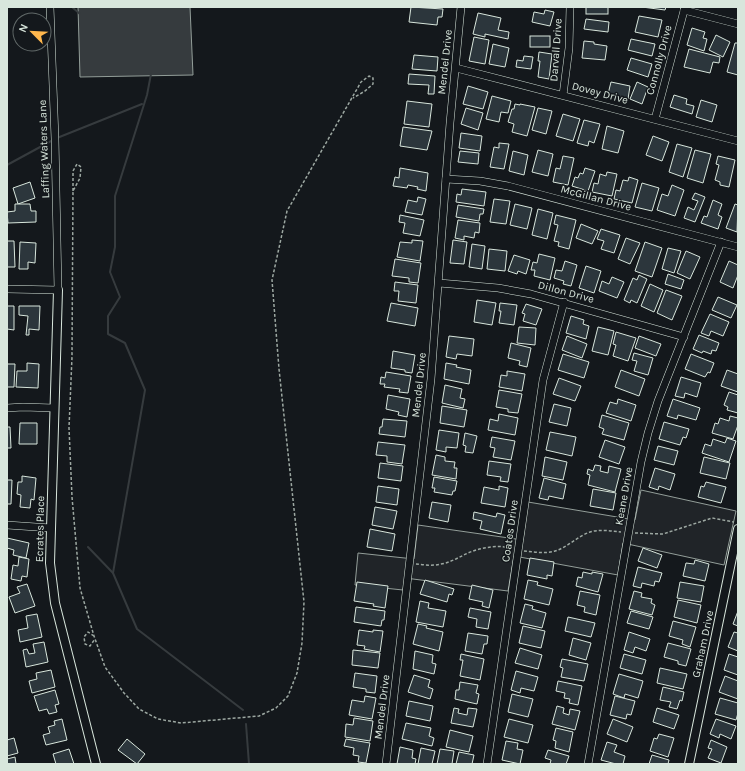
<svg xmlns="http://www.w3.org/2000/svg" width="745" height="771" font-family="Karla,sans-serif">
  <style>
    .green { fill: #202428; stroke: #939e99 }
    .water { fill: #363b3e; stroke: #939e99 }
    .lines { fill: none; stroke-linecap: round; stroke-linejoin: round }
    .stream { stroke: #363b3e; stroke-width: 2 }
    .building { fill: #2c363c; stroke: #d8e6dc }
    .minor-casing { stroke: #d8e6dc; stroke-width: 8 }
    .tertiary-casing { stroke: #d8e6dc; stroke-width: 10 }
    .path { stroke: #9da8a2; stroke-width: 1.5; stroke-dasharray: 3 2; stroke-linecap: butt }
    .minor { stroke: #14181c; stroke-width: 7 }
    .tertiary { stroke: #14181c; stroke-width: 8 }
    .labels { text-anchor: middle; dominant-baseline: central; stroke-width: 3; stroke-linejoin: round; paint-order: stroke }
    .street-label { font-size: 11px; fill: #d8e6dc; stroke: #14181c }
  </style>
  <rect width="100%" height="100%" fill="#14181c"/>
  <polygon class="green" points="641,490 736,511 724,565 623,543 618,575 514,556 508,591 405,578 403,590 355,585 358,553 414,559 418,525 523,540 528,502 635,520"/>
  <polygon class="water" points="78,7 190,7 193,75 80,77"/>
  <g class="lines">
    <g class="stream">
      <polyline points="72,7 80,14"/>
      <polyline points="151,74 147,95 115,196 115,247 110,272 120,297 108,316 108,334 125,343 145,390 113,573 137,629 243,710"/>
      <polyline points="57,138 142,104"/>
      <polyline points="7,165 53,140"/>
      <polyline points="88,547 113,573"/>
      <polyline points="246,724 249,764"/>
    </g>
  </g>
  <g class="building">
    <polygon points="411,7 443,9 442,17 438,17 437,25 409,22"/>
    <rect x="586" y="7" width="22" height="7"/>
    <polygon points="642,7 666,7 665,10"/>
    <polygon points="545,10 554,12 550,26 532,22 534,12 544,14"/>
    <polygon points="478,13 501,18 498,30 509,32 508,39 485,34 485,37 473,34"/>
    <polygon points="639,16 662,20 658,37 635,32"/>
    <polygon points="586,19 609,22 608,32 584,29"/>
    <polygon points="692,28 705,32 703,38 707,39 704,51 687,45"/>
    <polygon points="716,35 730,42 723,57 709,50"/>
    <rect x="530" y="36" width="20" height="11"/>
    <polygon points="474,37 489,40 485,64 469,61"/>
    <polygon points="631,39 655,44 652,56 628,50"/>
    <polygon points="584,41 594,42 594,44 607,46 605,60 582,58"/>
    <polygon points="735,43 738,43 738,75 727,72"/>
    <polygon points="493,44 509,48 505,67 489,64"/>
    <polygon points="689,49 720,57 719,63 713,62 710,73 684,67"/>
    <polygon points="539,52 552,54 549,79 538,77 540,61 538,61"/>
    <polygon points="414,55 438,57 437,71 412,69"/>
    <polygon points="524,56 533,57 531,69 516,67 517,60 523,61"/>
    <polygon points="631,58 652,64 648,77 627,70"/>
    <polygon points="409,74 435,76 434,94 428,94 429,85 408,84"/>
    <polygon points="611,82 630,86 628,99 608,94"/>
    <polygon points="637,82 648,87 642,104 630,99"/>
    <polygon points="468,86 488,92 483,109 463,104"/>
    <polygon points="674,95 687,99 686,104 694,106 692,114 670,107"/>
    <polygon points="492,96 511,101 508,113 501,112 499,122 486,119"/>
    <polygon points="701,100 717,105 712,122 696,117"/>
    <polygon points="407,101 432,104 429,127 404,124"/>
    <polygon points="515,104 520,105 520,104 535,107 527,136 512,132 514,124 508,122 512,109 514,109"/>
    <polygon points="466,108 483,113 478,130 461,124"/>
    <polygon points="538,108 552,111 546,134 532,130"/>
    <polygon points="563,114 580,119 573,141 556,136"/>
    <polygon points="584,120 600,124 594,143 589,141 588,146 577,143"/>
    <polygon points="607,126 624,131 618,153 602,149"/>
    <polygon points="403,127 432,131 427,150 400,146"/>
    <polygon points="461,133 482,136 480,151 459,148"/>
    <polygon points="653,136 669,142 662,161 646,155"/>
    <polygon points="499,143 509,144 504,169 490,167 494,147 499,148"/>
    <polygon points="677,144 692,148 683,177 669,172"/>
    <polygon points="538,150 553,154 548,176 532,172"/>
    <polygon points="695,150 711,154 703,183 687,178"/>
    <polygon points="460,151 479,153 478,164 458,162"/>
    <polygon points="513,151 528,155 524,175 509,171"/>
    <polygon points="563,156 574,158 568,185 553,182 556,168 560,169"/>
    <polygon points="718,156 735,160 729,187 720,185 720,182 715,180 719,165 716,164"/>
    <polygon points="400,168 428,173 426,191 417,189 418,187 408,185 407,188 393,186 395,177 399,178"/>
    <polygon points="585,168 595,171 588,191 572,186 575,177 578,178 580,173 583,174"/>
    <polygon points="607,172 617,174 612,196 592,192 594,183 598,184 600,174 606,176"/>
    <polygon points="629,177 638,180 632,203 614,199 616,190 620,191 623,180 628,181"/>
    <polygon points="30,182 35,198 18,204 13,188"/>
    <polygon points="642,183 659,188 652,211 635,207"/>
    <polygon points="672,185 684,190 675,216 657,210 662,194 668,196"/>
    <polygon points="462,189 486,192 484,206 456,202 457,194 461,195"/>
    <polygon points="695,193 705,197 695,222 684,218 688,207 694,210 698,201 692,199"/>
    <polygon points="418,197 426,199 422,215 405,212 408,200 417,202"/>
    <polygon points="494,199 510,201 506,224 490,222"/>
    <polygon points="713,200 722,204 718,215 722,217 718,229 701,223 704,216 707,217"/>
    <polygon points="15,204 30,204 31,211 36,211 36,222 8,223 7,212 15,211"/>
    <polygon points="515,204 532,208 527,229 510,225"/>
    <polygon points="735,204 738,205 737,232 726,228"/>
    <polygon points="458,205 484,209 483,214 480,214 479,221 456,217"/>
    <polygon points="538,209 553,213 547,239 532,235"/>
    <polygon points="400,215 424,220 420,236 403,233 405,223 399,222"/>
    <polygon points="556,215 576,220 569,249 558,246 559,242 554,241 558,225 554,224"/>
    <polygon points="458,220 480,223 479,233 475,232 474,238 464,236 464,240 455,238"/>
    <polygon points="581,224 598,231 592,244 576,238"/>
    <polygon points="601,229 620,235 614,253 601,249 604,241 597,239"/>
    <polygon points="626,238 640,243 630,264 618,259"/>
    <polygon points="412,240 423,241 420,261 397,257 400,242 412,243"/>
    <polygon points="453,240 467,242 464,264 450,263"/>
    <polygon points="7,241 14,241 15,267 7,267"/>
    <polygon points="20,242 36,243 35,263 28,262 28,269 19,269"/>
    <polygon points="645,242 662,248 652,277 635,271"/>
    <polygon points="472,244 485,246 482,269 469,267"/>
    <polygon points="668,248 681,251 674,273 662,269"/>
    <polygon points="489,249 507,251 505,271 487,269"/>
    <polygon points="686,251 700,257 690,279 677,273"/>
    <polygon points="539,254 555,258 550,280 534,276 535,270 531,270 533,262 537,263"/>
    <polygon points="514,255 530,260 526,274 518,271 517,274 508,271"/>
    <polygon points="395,259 421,263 418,283 409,282 409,278 392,276"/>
    <polygon points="565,261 577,265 571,286 563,284 564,281 554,278 556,270 562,271"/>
    <polygon points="729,261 738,265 738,275 733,288 720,282"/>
    <polygon points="586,266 601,271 594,293 579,288"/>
    <polygon points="668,274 684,280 681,289 665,284"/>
    <polygon points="639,275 647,279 637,303 631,300 630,303 624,300 633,278 637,280"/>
    <polygon points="612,277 624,282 617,298 599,291 602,281 609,284"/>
    <polygon points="395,282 418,285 416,303 398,301 399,291 394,291"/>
    <polygon points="650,284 663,290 654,312 641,306"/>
    <polygon points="666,290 682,296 672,320 657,313"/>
    <polygon points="718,297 737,305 731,318 712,310"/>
    <polygon points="477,300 496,303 492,325 474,322"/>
    <polygon points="391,303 418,308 415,326 387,321"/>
    <polygon points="500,303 517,305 514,325 499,323 501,311 499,311"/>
    <polygon points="526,304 542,309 536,325 523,321 525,314 522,313"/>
    <polygon points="7,306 14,306 14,330 7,329"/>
    <polygon points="19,306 40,306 39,330 29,329 29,335 26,335 28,316 19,315"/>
    <polygon points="710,314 729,322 723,336 711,331 709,336 701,333"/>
    <polygon points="571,316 584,320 583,324 589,326 586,339 566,333"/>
    <polygon points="519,327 536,328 535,345 517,343"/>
    <polygon points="598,327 614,331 608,355 592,351"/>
    <polygon points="616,332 636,338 628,361 613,356 616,345 613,344"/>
    <polygon points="699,335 719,343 716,351 712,350 711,354 703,351 702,353 693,349"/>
    <polygon points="449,336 474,339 472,356 457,354 456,359 446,357"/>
    <polygon points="567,336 587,344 582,358 562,350"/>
    <polygon points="639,336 661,344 656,356 635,348"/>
    <polygon points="511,343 531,348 527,367 519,365 520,361 508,358"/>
    <polygon points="393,351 415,355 412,373 405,372 405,370 391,368"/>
    <polygon points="634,353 653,358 648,375 634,371 637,361 632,360"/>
    <polygon points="563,354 589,362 584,378 558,370"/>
    <polygon points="691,354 714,363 710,373 708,372 705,377 685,369"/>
    <polygon points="27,363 39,364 38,388 16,387 17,371 27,371"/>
    <polygon points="446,363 457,365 456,367 471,370 469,384 444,379"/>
    <polygon points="7,364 15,364 14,387 7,387"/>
    <polygon points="621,370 645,379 639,396 615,387"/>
    <polygon points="727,370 738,374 738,392 721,386"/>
    <polygon points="507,371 525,374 522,391 499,387 501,375 507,376"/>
    <polygon points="386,372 411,376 408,393 399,392 400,389 384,387 385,384 380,384 381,377 385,378"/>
    <polygon points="681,377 701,383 697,397 685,393 684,398 675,396"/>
    <polygon points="559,378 581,386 575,401 553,394"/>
    <polygon points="445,385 462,389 460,398 465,399 463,408 442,403"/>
    <polygon points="499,390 522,394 518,413 508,412 508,409 496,407"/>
    <polygon points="729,392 738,395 738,413 727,410 728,407 724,405"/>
    <polygon points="388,395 410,399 407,417 398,415 399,412 386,409"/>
    <polygon points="618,399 636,405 631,421 606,413 610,402 617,404"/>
    <polygon points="673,399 700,408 696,420 678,415 677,419 667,416"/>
    <polygon points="554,404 571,408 567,426 549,422"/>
    <polygon points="442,406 467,410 464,427 440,423"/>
    <polygon points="499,414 518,418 515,435 488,430 490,419 498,421"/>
    <polygon points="602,415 629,423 624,440 602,434 604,429 599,427"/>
    <polygon points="730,416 738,418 738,425 733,439 712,433 715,423 718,424 720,418 729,421"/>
    <polygon points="383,419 407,421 405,437 379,434 380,427 382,427"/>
    <polygon points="664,422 689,429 686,438 683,437 680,445 659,439"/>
    <polygon points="20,423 37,423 37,444 19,444"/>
    <polygon points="7,427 10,427 11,448 7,448"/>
    <polygon points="439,430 459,433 457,448 446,447 446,452 436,450"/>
    <polygon points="550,432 576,437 572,456 546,450"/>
    <polygon points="465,433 477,436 473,453 465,452 466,446 463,445"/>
    <polygon points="492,437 515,441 511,460 493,457 495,448 490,447"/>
    <polygon points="727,438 736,441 729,462 702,453 705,444 711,446 713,439 725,443"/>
    <polygon points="605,440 625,447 619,464 599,457"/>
    <polygon points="378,442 405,445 402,464 387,462 387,456 376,455"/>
    <polygon points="658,446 678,451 674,465 654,460"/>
    <polygon points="436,455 445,457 445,461 455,462 454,468 457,468 456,479 432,475"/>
    <polygon points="545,457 567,462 563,480 542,476"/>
    <polygon points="704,457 730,463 726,479 700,473"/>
    <polygon points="489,461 511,464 508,482 500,481 501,477 487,475"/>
    <polygon points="380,463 403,466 401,481 378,478"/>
    <polygon points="595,465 601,466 600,471 608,473 609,466 621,469 615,492 588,485 590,475 587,474 588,469 593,471"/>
    <polygon points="655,468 675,474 670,490 659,486 658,490 649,487"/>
    <polygon points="22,476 36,478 34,500 31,499 30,508 20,507 21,495 17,494 18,482 22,482"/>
    <polygon points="434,477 457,481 455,491 453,491 452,495 434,492 435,488 432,488"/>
    <polygon points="544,478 566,484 563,499 549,496 548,500 539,498"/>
    <polygon points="7,480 12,480 11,504 7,504"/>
    <polygon points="706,482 726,487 721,503 698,497 701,486 704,487"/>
    <polygon points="378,486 399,489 397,505 376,502"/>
    <polygon points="499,486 508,488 505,507 481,503 484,487 499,490"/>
    <polygon points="593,489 616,493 613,510 590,506"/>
    <polygon points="432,502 451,505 448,522 429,518"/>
    <polygon points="375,507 397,511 393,529 372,525"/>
    <polygon points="474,512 496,517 497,513 505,515 501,534 480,529 482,521 473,519"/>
    <polygon points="370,529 395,534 392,551 367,547"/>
    <polygon points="7,538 29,543 26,558 13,555 14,550 7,548"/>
    <polygon points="643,548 662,555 657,568 638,561"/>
    <polygon points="19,557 29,559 27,577 22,576 21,581 11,579 13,565 18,566"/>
    <polygon points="530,558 554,562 552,576 547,575 547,579 527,575"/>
    <polygon points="695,560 709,564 705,581 683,576 686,563 694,564"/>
    <polygon points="638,567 662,573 659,582 655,581 654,586 642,583 641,588 633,586"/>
    <polygon points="583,572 592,574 592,572 603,574 598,592 576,586 578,577 582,578"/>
    <polygon points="425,580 454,589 452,595 449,594 447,602 420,594"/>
    <polygon points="528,580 538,582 537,585 553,589 549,605 524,599"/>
    <polygon points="357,582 388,586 385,608 373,606 374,604 354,601"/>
    <polygon points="680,582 704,586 701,602 677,598"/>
    <polygon points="27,584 35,606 15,613 9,597 20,593 17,587"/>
    <polygon points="472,585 493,590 489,608 482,606 483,602 469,599"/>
    <polygon points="580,591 600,595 596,615 584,612 585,607 577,605"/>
    <polygon points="634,591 642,593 641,597 652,599 651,603 655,605 652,615 629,609"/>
    <polygon points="678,600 701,605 697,623 674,617"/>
    <polygon points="420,601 429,603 428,608 446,611 443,627 416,622"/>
    <polygon points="525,604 533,606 532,609 546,613 542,628 520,623"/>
    <polygon points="356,607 385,611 384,620 382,620 381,626 354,622"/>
    <polygon points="470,608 491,612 488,629 476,627 477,619 468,617"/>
    <polygon points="631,611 653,617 649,629 627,623"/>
    <polygon points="738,611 738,626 733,624"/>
    <polygon points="37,614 42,637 20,642 18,630 28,628 26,616"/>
    <polygon points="568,617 595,623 591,637 565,631"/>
    <polygon points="673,621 696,627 690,647 682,644 683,640 669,636"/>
    <polygon points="418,624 427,626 426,628 443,632 439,651 413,644"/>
    <polygon points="523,626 545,631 541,648 519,643"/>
    <polygon points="359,630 373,632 373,630 383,631 380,652 364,649 365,646 357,645"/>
    <polygon points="629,632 650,639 646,651 635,647 633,653 624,650"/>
    <polygon points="734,632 738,633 738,651 728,647"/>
    <polygon points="468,633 488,636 487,644 484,644 482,654 465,651"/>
    <polygon points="573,638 591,643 586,660 569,655"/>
    <polygon points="44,642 48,662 26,667 23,650 27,649 29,654 35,653 33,644"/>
    <polygon points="668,643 691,649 686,666 678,664 678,661 664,657"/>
    <polygon points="520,648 542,655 538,669 515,663"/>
    <polygon points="353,650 380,653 378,668 352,665"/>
    <polygon points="415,651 433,655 432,663 436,664 434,674 413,669"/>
    <polygon points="461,654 484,659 480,680 460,676 463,660 460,660"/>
    <polygon points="624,654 646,660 642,674 620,668"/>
    <polygon points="729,654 738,657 738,675 724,670"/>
    <polygon points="562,659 588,664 584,681 561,677 563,668 560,667"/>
    <polygon points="660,668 687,674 683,689 657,683"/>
    <polygon points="51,670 55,687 32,693 29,681 37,679 36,673"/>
    <polygon points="516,671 538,677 534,691 521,688 520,693 511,690"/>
    <polygon points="355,673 377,676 375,693 366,692 366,689 353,687"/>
    <polygon points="619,674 643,681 638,698 625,694 624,698 613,694"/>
    <polygon points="414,675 430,680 428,687 433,689 430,699 408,692"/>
    <polygon points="725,676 738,681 738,699 719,692"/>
    <polygon points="558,681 582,686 578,705 569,703 570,699 564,698 565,693 556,691"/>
    <polygon points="460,682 478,685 476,693 479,694 477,704 455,699 456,690 459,690"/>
    <polygon points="663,687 684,692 682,701 680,700 677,709 669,707 671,702 660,700"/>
    <polygon points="55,690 59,704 55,705 57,712 49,714 47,709 39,711 34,696"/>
    <polygon points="512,694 533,699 528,717 508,712"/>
    <polygon points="365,696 376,698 372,719 349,715 352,700 364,702"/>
    <polygon points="615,696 635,701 631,715 627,714 626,719 610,715"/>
    <polygon points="720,698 738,703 738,713 736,720 715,714"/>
    <polygon points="409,701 433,706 430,721 406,716"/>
    <polygon points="557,706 564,708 563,713 569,715 570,709 580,711 575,730 552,724"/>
    <polygon points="454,708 459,709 458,713 467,715 468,708 477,709 473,727 451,723"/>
    <polygon points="657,708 679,715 674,729 653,722"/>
    <polygon points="354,718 373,721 370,741 345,737 346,724 353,725"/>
    <polygon points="62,719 67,740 46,745 43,735 50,733 48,727 55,725 54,721"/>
    <polygon points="509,719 533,725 528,743 504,737"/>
    <polygon points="613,719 633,727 627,742 607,734"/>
    <polygon points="716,719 736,726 731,739 720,734 719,738 710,734"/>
    <polygon points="406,723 431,728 429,736 434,738 432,746 402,739"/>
    <polygon points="556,728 573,732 569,752 555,748 556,741 553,740"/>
    <polygon points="450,730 473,736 469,752 446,747"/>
    <polygon points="659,734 674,738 668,757 650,751 654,738 657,739"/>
    <polygon points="14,738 18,753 7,756 7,740"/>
    <polygon points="127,739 145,754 137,764 118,750"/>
    <polygon points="346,739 370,743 366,763 358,762 359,756 353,755 354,748 344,746"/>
    <polygon points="711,740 727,747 721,763 708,758 712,749 708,748"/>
    <polygon points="506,741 518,743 517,749 523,750 520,764 502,760"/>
    <polygon points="607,742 617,745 614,752 625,756 623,764 616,764 601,760"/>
    <polygon points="400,747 413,750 412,758 416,759 415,764 397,764"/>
    <polygon points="421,748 435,751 432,764 418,764"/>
    <polygon points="69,749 74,764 56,764 53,754"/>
    <polygon points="440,749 454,751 452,764 437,764"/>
    <polygon points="548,750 569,756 566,764 550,764 551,760 545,758"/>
    <polygon points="459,752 474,755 472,764 456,764"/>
    <polygon points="652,755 669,760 668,764 649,764"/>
    <polygon points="15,757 16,764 7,764 7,759"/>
  </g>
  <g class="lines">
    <defs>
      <g id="minor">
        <polyline points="684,10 738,24"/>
        <polyline points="456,68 738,141"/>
        <polyline points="563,95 569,48 570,7"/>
        <polyline points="655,119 685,7"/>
        <polyline points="446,179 480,181 508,186 738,247"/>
        <polyline points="439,283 498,288 531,294 684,337"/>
        <polyline points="7,289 58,290 55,139 50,7"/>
        <polyline points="7,408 23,407 54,408"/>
        <polyline points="7,525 51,528"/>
        <polyline points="386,764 431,379 450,123 461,7"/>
        <polyline points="487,764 543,380 564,302"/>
        <polyline points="588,764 641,462 648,433 658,401 721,242"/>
      </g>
      <g id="tertiary">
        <polyline points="58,290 50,563 55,603 96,764"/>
        <polyline points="689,764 738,529"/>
      </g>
    </defs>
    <use href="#minor" class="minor-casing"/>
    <use href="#tertiary" class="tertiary-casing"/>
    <g class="path">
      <polyline points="73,191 73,171 77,164 81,167 80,178 73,191 72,357 69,428 72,497 80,588 94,636 105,667 124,693 139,709 158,719 181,723 259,716 276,708 288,696 297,673 302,643 304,602 279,369 272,280 287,211 361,82 369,76 373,78 373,84 365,91 353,98"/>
      <polyline points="635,533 663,534 712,518 734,522"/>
      <path d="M524,551c10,1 21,3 31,0 13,-4 23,-15 35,-19 10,-3 21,-1 31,0"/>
      <path d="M416,564c8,1 17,2 25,0 12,-2 21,-9 32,-13 12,-4 26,-6 38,-3"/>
      <polyline points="94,636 88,632 84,637 85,644 90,646 95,639"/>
    </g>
    <use href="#minor" class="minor"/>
    <use href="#tertiary" class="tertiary"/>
  </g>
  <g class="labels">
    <g class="street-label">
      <text transform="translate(556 50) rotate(-86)">Darvall Drive</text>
      <text transform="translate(659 60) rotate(-75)">Connolly Drive</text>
      <text transform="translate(445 62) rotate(-84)">Mendel Drive</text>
      <text transform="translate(600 93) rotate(15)">Dovey Drive</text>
      <text transform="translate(44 149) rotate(-92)">Laffing Waters Lane</text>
      <text transform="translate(596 198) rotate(15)">McGillan Drive</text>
      <text transform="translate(566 292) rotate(15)">Dillon Drive</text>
      <text transform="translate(419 385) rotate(-84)">Mendel Drive</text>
      <text transform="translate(624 496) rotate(-80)">Keane Drive</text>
      <text transform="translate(40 529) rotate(-89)">Ecrates Place</text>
      <text transform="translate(510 531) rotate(-82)">Coates Drive</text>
      <text transform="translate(703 644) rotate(-78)">Graham Drive</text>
      <text transform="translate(382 707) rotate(-83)">Mendel Drive</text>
    </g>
  </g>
  <rect width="745" height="771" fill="none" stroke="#d8e6dc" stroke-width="16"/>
  <g transform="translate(32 32) rotate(294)"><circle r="19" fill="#14181c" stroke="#626a69"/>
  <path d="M0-3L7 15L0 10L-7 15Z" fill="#ffb74d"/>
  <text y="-6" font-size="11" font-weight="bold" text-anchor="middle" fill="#d8e6dc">N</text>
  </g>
</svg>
